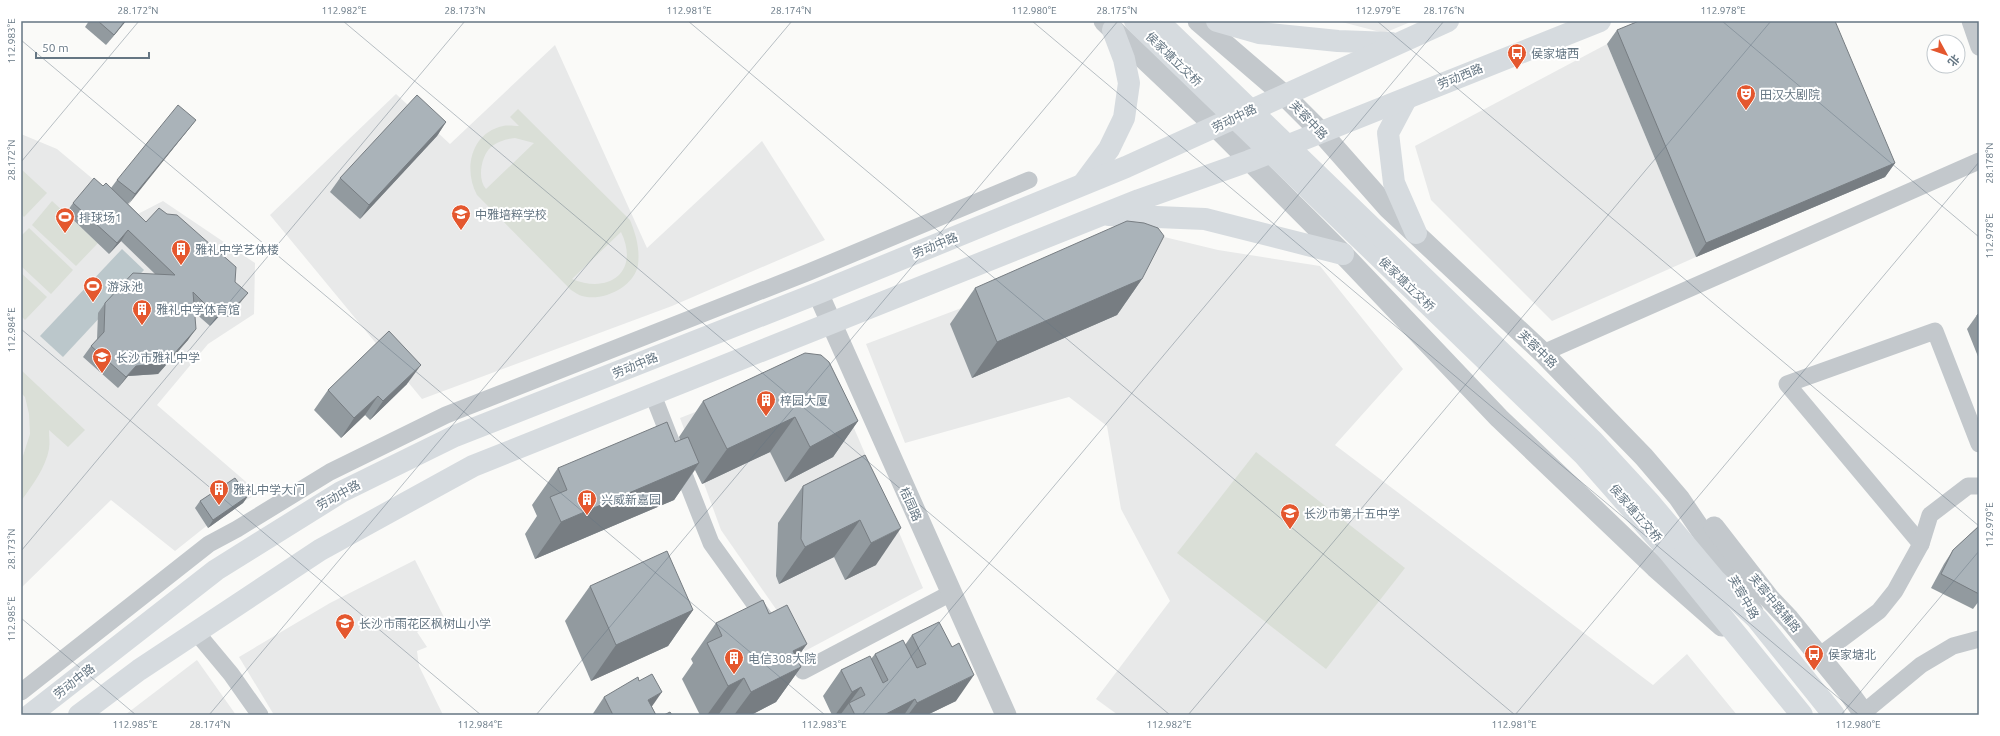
<svg xmlns="http://www.w3.org/2000/svg" width="2000" height="736" font-family="Ubuntu,'Noto Sans SC',sans-serif">
  <style>
    .built { fill: #e8e9e9 }
    .green { fill: #dadfd7; fill-rule: evenodd }
    .water { fill: #bbc7cb }
    .lines { fill: none; stroke-linecap: round; stroke-linejoin: round }
    .minor { stroke: #c3c8cc; stroke-width: 17 }
    .tertiary { stroke: #c3c8cc; stroke-width: 21 }
    .secondary { stroke: #d6dbdf; stroke-width: 22 }
    .primary { stroke: #d6dbdf; stroke-width: 22 }
    .wall { fill: #929a9f }
    .shaded-wall { fill: #777d82 }
    .building { fill: #aab3b9; stroke: #777d82 }
    .ticks { fill: none; stroke: #657683; stroke-width: 1; stroke-opacity: 0.45 }
    .labels { text-anchor: middle; dominant-baseline: central; stroke-width: 4; stroke-linejoin: round; paint-order: stroke }
    .poi-label { font-size: 12px; fill: #657683; stroke: #fff; text-anchor: start }
    .street-label { font-size: 12px; fill: #657683; stroke: #fff }
    .neatline { fill: none; stroke: #657683; stroke-width: 1.5 }
    .ticks-label { font-size: 10px; text-anchor: middle; fill: #657683 }
  </style>
  <rect width="100%" height="100%" fill="#fafaf8"/>
  <g class="built">
    <polygon points="1338,21 1413,21 1384,33"/>
    <polygon points="1607,44 1696,257 1552,321 1431,200 1415,146"/>
    <polygon points="555,45 647,248 762,141 825,240 672,306 422,399 270,215 396,94 450,144"/>
    <polygon points="21,134 57,149 136,215 163,201 255,263 254,314 208,344 157,405 259,493 224,512 175,551 111,500 21,588"/>
    <polygon points="1156,235 1218,250 1320,266 1403,369 1335,445 1653,685 1687,654 1737,715 1118,715 1096,699 1170,601 1121,509 1107,426 1069,397 905,443 866,344"/>
    <polygon points="825,361 923,588 805,651 721,530 680,418"/>
    <polygon points="415,560 444,617 417,632 427,647 417,651 419,666 443,715 274,715 239,657 330,603"/>
    <polygon points="197,660 236,715 125,715"/>
  </g>
  <g class="green">
    <path d="M518,109l112,111c6,15 10,28 8,45 -4,22 -35,37 -56,31 -4,-1 -7,-4 -11,-6l-94,-95c-14,-26 -6,-62 26,-69 5,-1 11,0 16,0l-9,-9zM515,138l19,5 -48,46c-9,-10 -5,-33 5,-42 8,-6 15,-8 24,-9zM621,232c19,39 -11,63 -49,47z"/>
    <polygon points="21,169 47,193 24,217 21,214"/>
    <polygon points="52,201 98,243 76,266 32,225"/>
    <polygon points="29,228 73,270 51,294 21,266 21,236"/>
    <polygon points="21,273 47,297 25,320 21,316"/>
    <path d="M21,370l64,60 -17,17 -19,-17c0,6 1,13 0,19 -3,18 -17,37 -28,52v-39l9,-28 -1,-20 -4,-17 -4,-4z"/>
    <polygon points="1256,452 1405,568 1326,669 1177,553"/>
  </g>
  <polygon class="water" points="122,249 144,270 63,357 40,336"/>
  <g class="lines">
    <g class="minor">
      <polyline points="1970,21 1979,47"/>
      <polyline points="1543,353 1979,161"/>
      <polyline points="653,395 711,543 767,621"/>
      <polyline points="1921,544 1787,384 1935,331 1979,444"/>
      <polyline points="196,632 231,674 260,715"/>
      <polyline points="787,649 803,671 951,593"/>
      <polyline points="1819,656 1879,611 1895,591 1921,544 1930,515 1968,486 1979,486"/>
      <polyline points="21,692 209,544 237,529 330,472 446,415 809,272 1029,180"/>
      <polyline points="1863,713 1921,665 1953,646 1979,639"/>
    </g>
    <g class="tertiary">
      <polyline points="1104,21 1216,127 1343,254 1499,418 1655,567 1722,626"/>
      <polyline points="1198,21 1283,94 1320,131 1388,208 1543,353 1644,457 1679,498 1730,573 1753,612"/>
      <polyline points="818,293 1006,715"/>
      <polyline points="1714,527 1769,598 1789,619 1849,693 1865,715"/>
    </g>
    <g class="secondary">
      <polyline points="1217,21 1259,33 1338,41 1391,43"/>
      <polyline points="1406,99 1388,133 1394,183 1416,233"/>
      <polyline points="1083,184 1109,149 1124,118 1129,83 1124,59 1113,30"/>
      <polyline points="1109,215 1205,219 1343,254"/>
      <polyline points="30,715 216,570 341,492 455,436 818,293 1126,167 1448,21"/>
      <polyline points="79,715 139,670 320,550 473,466 1139,200 1249,161 1600,21"/>
    </g>
    <g class="primary">
      <polyline points="1135,21 1583,454 1671,554 1802,715"/>
      <polyline points="1158,21 1593,441 1651,504 1715,580 1757,619 1834,715"/>
    </g>
  </g>
  <g class="wall">
    <polygon points="89,21 126,21 106,45 85,27"/>
    <polygon points="1617,30 1895,163 1885,177 1696,257 1607,44"/>
    <polygon points="196,120 188,130 128,204 146,222 235,282 240,303 228,317 222,313 210,326 194,312 188,340 158,374 128,376 118,388 83,357 91,346 97,340 98,313 105,303 155,274 121,241 109,254 66,213 73,203 103,186 111,188 117,180"/>
    <polygon points="446,122 437,136 360,219 330,192 340,178"/>
    <polygon points="1142,279 1117,315 972,378 950,324 975,288"/>
    <polygon points="1979,314 1979,359 1967,329 1977,315"/>
    <polygon points="407,384 370,420 365,415 341,438 314,410 328,390"/>
    <polygon points="703,401 858,421 833,457 785,482 770,452 702,484 695,470 674,500 535,559 525,534 537,516 532,505 558,468 675,442 680,440 679,437"/>
    <polygon points="865,455 876,565 845,580 834,557 779,584 776,576 778,523 803,486"/>
    <polygon points="248,496 243,503 208,528 195,508 200,501"/>
    <polygon points="1979,526 1979,601 1973,609 1931,588 1944,564 1953,550"/>
    <polygon points="590,586 693,610 668,646 591,681 565,621"/>
    <polygon points="769,614 797,658 801,667 776,702 751,715 720,715 719,714 716,715 700,715 682,679 693,663 691,659 716,623"/>
    <polygon points="912,635 956,701 927,715 841,715 841,714 839,715 832,715 823,696 841,670 871,659 875,654 905,645"/>
    <polygon points="604,697 652,707 656,715 592,715"/>
  </g>
  <g class="shaded-wall">
    <polygon points="125,21 126,21 106,45 114,35"/>
    <polygon points="196,120 128,205 135,194"/>
    <polygon points="446,122 437,136 360,219 369,205"/>
    <polygon points="1895,163 1885,177 1696,257 1706,243"/>
    <polygon points="128,230 121,241 109,254 117,243"/>
    <polygon points="1142,279 1117,315 972,378 997,342"/>
    <polygon points="248,293 240,303 228,317 235,307"/>
    <polygon points="230,302 222,313 210,326 217,316"/>
    <polygon points="196,329 188,340 158,374 128,376 118,388 126,377 136,366"/>
    <polygon points="421,365 407,384 370,420 383,401"/>
    <polygon points="378,396 365,415 341,438 354,418"/>
    <polygon points="795,417 770,452 702,484 727,449"/>
    <polygon points="858,421 833,457 785,482 810,447"/>
    <polygon points="699,463 674,500 535,559 561,522"/>
    <polygon points="248,496 243,503 208,528 213,520"/>
    <polygon points="860,520 834,557 779,584 805,547"/>
    <polygon points="901,528 876,565 845,580 871,543"/>
    <polygon points="693,610 668,646 591,681 616,645"/>
    <polygon points="807,644 785,675 801,667 776,702 751,715 734,715 751,692 793,651"/>
    <polygon points="974,675 956,701 927,715 908,715 917,703"/>
    <polygon points="744,678 719,714 716,715 707,715 728,686"/>
    <polygon points="861,687 841,714 839,715 835,715 852,692"/>
    <polygon points="662,692 646,715 648,700"/>
    <polygon points="915,699 904,715 884,715"/>
  </g>
  <g class="building">
    <polygon points="98,21 125,21 114,35"/>
    <polygon points="1639,21 1835,21 1895,163 1706,243 1617,30"/>
    <polygon points="417,95 446,122 369,205 340,178"/>
    <polygon points="178,105 196,120 135,194 117,180"/>
    <polygon points="94,178 103,186 106,183 146,222 159,208 167,214 177,215 236,267 235,282 248,293 235,307 230,302 217,316 193,292 196,329 166,363 136,366 126,377 91,346 104,332 105,303 133,273 175,275 128,230 117,243 73,203"/>
    <polygon points="1127,221 1144,223 1158,228 1164,236 1142,279 997,342 975,288"/>
    <polygon points="1979,314 1979,321 1977,315"/>
    <polygon points="389,331 421,365 383,401 378,396 354,418 328,390"/>
    <polygon points="805,353 821,355 829,362 858,421 810,447 795,417 727,449 703,401"/>
    <polygon points="667,422 675,442 688,437 699,463 561,522 550,497 567,490 558,468"/>
    <polygon points="865,455 901,528 871,543 860,520 805,547 801,539 803,486"/>
    <polygon points="235,478 248,496 213,520 200,501"/>
    <polygon points="1979,526 1979,594 1941,574 1953,550"/>
    <polygon points="667,551 693,610 616,645 590,586"/>
    <polygon points="763,600 769,614 787,605 807,644 793,651 801,667 751,692 744,678 728,686 707,643 722,636 716,623"/>
    <polygon points="939,622 952,647 959,643 974,675 917,703 915,699 884,715 855,715 849,703 865,695 861,687 852,692 841,670 870,656 883,683 888,680 875,654 903,640 917,668 926,664 912,635"/>
    <polygon points="652,674 662,692 648,700 656,715 613,715 604,697 638,677 639,681"/>
    <polygon points="670,712 672,715 664,715"/>
  </g>
  <path class="ticks" d="M343,21l827,694M688,21l827,694M1032,21l827,694M1377,21l602,505M1722,21l257,216M21,40l804,675M21,162l118,-141M21,329l460,386M21,551l444,-530M21,618l115,97M209,715l583,-694M536,715l582,-694M862,715l582,-694M1188,715l583,-694M1515,715l464,-553M1841,715l138,-164"/>
  <defs>
    <symbol id="bus-pin" viewBox="-11 -11 22 30"><path d="M0 17L-7.5 6A9.5 9.5 0 1 1 7.5 6Z" fill="#e4572e" stroke="#fff"/><path d="M-5-6H5V4H4V6H2V4H-2V6H-4V4H-5ZM-3.5-4V0h7V-4ZM-3.5 1.2v1.5H-2V1.2ZM2 1.2v1.5H3.5V1.2Z" fill="#fff"/></symbol>
    <symbol id="theatre-pin" viewBox="-11 -11 22 30"><path d="M0 17L-7.5 6A9.5 9.5 0 1 1 7.5 6Z" fill="#e4572e" stroke="#fff"/><path d="M-5-5.5Q0-4 5-5.5V0Q5 5 0 6Q-5 5-5 0ZM-3.3-2.5H-1v1.5H-3.3ZM1-2.5H3.3v1.5H1ZM-2.8 1Q0 5.5 2.8 1Z" fill="#fff"/></symbol>
    <symbol id="school-pin" viewBox="-11 -11 22 30"><path d="M0 17L-7.5 6A9.5 9.5 0 1 1 7.5 6Z" fill="#e4572e" stroke="#fff"/><path d="M0-5L7-2L0 1L-7-2ZM-4 1L0 2.5L4 1V4Q0 6-4 4Z" fill="#fff"/></symbol>
    <symbol id="stadium-pin" viewBox="-11 -11 22 30"><path d="M0 17L-7.5 6A9.5 9.5 0 1 1 7.5 6Z" fill="#e4572e" stroke="#fff"/><path d="M0-5a6.5 5 0 1 0 0 10a6.5 5 0 1 0 0-10ZM-3.5-1.8h7v3.6h-7Z" fill="#fff"/></symbol>
    <symbol id="building-pin" viewBox="-11 -11 22 30"><path d="M0 17L-7.5 6A9.5 9.5 0 1 1 7.5 6Z" fill="#e4572e" stroke="#fff"/><path d="M-4-6H4V6H1V3H-1V6H-4ZM-2.5-4.3h1.7v1.8h-1.7ZM.8-4.3h1.7v1.8H.8ZM-2.5-1h1.7V.8h-1.7ZM.8-1h1.7V.8H.8Z" fill="#fff"/></symbol>
  </defs>
  <g fill-rule="evenodd">
    <use href="#bus-pin" x="1506" y="42" width="22" height="30"/>
    <use href="#theatre-pin" x="1735" y="83" width="22" height="30"/>
    <use href="#school-pin" x="450" y="203" width="22" height="30"/>
    <use href="#stadium-pin" x="54" y="206" width="22" height="30"/>
    <use href="#building-pin" x="170" y="238" width="22" height="30"/>
    <use href="#stadium-pin" x="82" y="275" width="22" height="30"/>
    <use href="#building-pin" x="131" y="298" width="22" height="30"/>
    <use href="#school-pin" x="91" y="346" width="22" height="30"/>
    <use href="#building-pin" x="755" y="389" width="22" height="30"/>
    <use href="#building-pin" x="208" y="478" width="22" height="30"/>
    <use href="#building-pin" x="576" y="488" width="22" height="30"/>
    <use href="#school-pin" x="1279" y="502" width="22" height="30"/>
    <use href="#school-pin" x="334" y="612" width="22" height="30"/>
    <use href="#bus-pin" x="1803" y="643" width="22" height="30"/>
    <use href="#building-pin" x="723" y="647" width="22" height="30"/>
  </g>
  <g class="labels">
    <g class="poi-label">
      <text x="1531" y="53">侯家塘西</text>
      <text x="1760" y="94">田汉大剧院</text>
      <text x="475" y="214">中雅培粹学校</text>
      <text x="79" y="217">排球场1</text>
      <text x="195" y="249">雅礼中学艺体楼</text>
      <text x="107" y="286">游泳池</text>
      <text x="156" y="309">雅礼中学体育馆</text>
      <text x="116" y="357">长沙市雅礼中学</text>
      <text x="780" y="400">梓园大厦</text>
      <text x="233" y="489">雅礼中学大门</text>
      <text x="601" y="499">兴威新嘉园</text>
      <text x="1304" y="513">长沙市第十五中学</text>
      <text x="359" y="623">长沙市雨花区枫树山小学</text>
      <text x="1828" y="654">侯家塘北</text>
      <text x="748" y="658">电信308大院</text>
    </g>
    <g class="street-label">
      <text transform="translate(1174 59) rotate(44)">侯家塘立交桥</text>
      <text transform="translate(1460 76) rotate(-22)">劳动西路</text>
      <text transform="translate(1234 118) rotate(-26)">劳动中路</text>
      <text transform="translate(1309 120) rotate(46)">芙蓉中路</text>
      <text transform="translate(935 245) rotate(-22)">劳动中路</text>
      <text transform="translate(1407 284) rotate(44)">侯家塘立交桥</text>
      <text transform="translate(1538 349) rotate(44)">芙蓉中路</text>
      <text transform="translate(635 365) rotate(-22)">劳动中路</text>
      <text transform="translate(338 495) rotate(-29)">劳动中路</text>
      <text transform="translate(911 504) rotate(66)">桔园路</text>
      <text transform="translate(1636 513) rotate(49)">侯家塘立交桥</text>
      <text transform="translate(1744 597) rotate(60)">芙蓉中路</text>
      <text transform="translate(1775 603) rotate(50)">芙蓉中路辅路</text>
      <text transform="translate(74 681) rotate(-38)">劳动中路</text>
    </g>
  </g>
  <rect width="2000" height="736" fill="none" stroke="#ffffff" stroke-width="44"/>
  <g transform="translate(1946 54) rotate(130)"><circle r="19" fill="#ffffff" stroke="#c1c8cd"/>
  <path d="M0-3L7 15L0 10L-7 15Z" fill="#e4572e"/>
  <text y="-6" font-size="11" font-weight="bold" text-anchor="middle" fill="#657683">北</text>
  </g>
  <path d="M36 52v6h113v-6" fill="none" stroke="#657683" stroke-width="2"/>
  <text x="42" y="52" font-size="12" fill="#657683" stroke="#ffffff" stroke-width="3" paint-order="stroke">50 m</text>
  <rect x="22" y="22" width="1956" height="692" class="neatline"/>
  <g class="ticks-label">
    <text x="138" y="14">28.172°N</text>
    <text x="344" y="14">112.982°E</text>
    <text x="465" y="14">28.173°N</text>
    <text x="689" y="14">112.981°E</text>
    <text x="791" y="14">28.174°N</text>
    <text x="1034" y="14">112.980°E</text>
    <text x="1117" y="14">28.175°N</text>
    <text x="1378" y="14">112.979°E</text>
    <text x="1444" y="14">28.176°N</text>
    <text x="1723" y="14">112.978°E</text>
    <text transform="translate(11 41) rotate(-90)" y="4">112.983°E</text>
    <text transform="translate(11 160) rotate(-90)" y="4">28.172°N</text>
    <text transform="translate(1989 163) rotate(-90)" y="4">28.178°N</text>
    <text transform="translate(1989 236) rotate(-90)" y="4">112.978°E</text>
    <text transform="translate(11 330) rotate(-90)" y="4">112.984°E</text>
    <text transform="translate(1989 525) rotate(-90)" y="4">112.979°E</text>
    <text transform="translate(11 549) rotate(-90)" y="4">28.173°N</text>
    <text transform="translate(11 619) rotate(-90)" y="4">112.985°E</text>
    <text x="135" y="728">112.985°E</text>
    <text x="210" y="728">28.174°N</text>
    <text x="480" y="728">112.984°E</text>
    <text x="824" y="728">112.983°E</text>
    <text x="1169" y="728">112.982°E</text>
    <text x="1514" y="728">112.981°E</text>
    <text x="1858" y="728">112.980°E</text>
  </g>
</svg>
